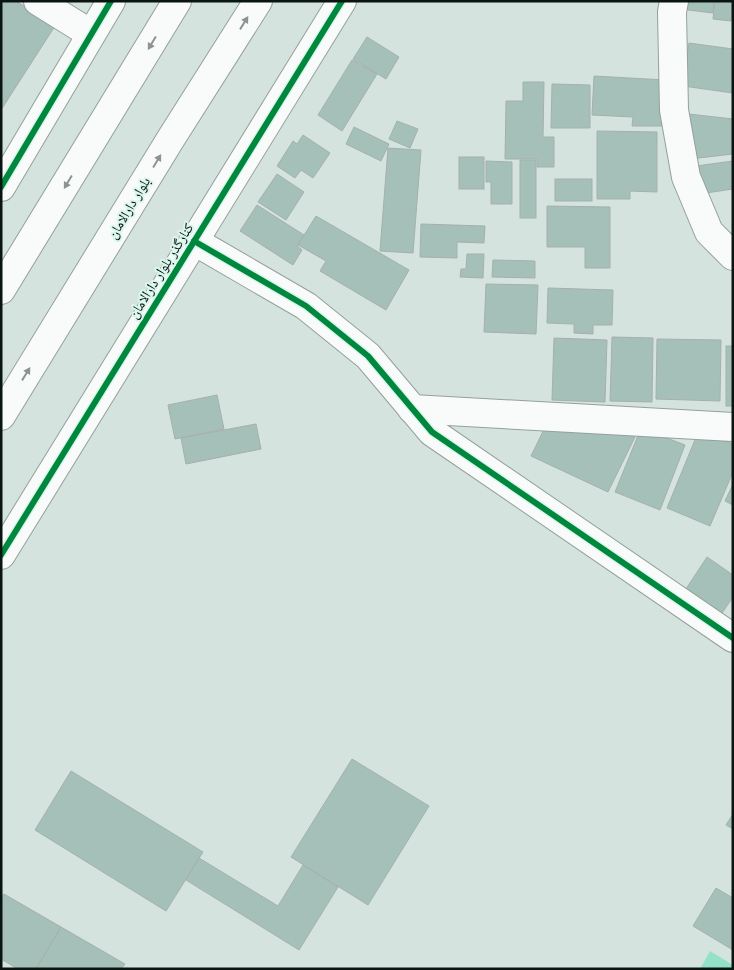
<svg xmlns="http://www.w3.org/2000/svg" width="734" height="970" font-family="'Fira Sans Condensed','Noto Naskh Arabic',sans-serif">
  <style>
    .water { fill: #94e1ca }
    .building { fill: #a5c0b8; stroke: #a5b0ac }
    .lines { fill: none; stroke-linecap: round; stroke-linejoin: round }
    .minor-casing { stroke: #94a09c; stroke-width: 30 }
    .tertiary-casing { stroke: #94a09c; stroke-width: 30 }
    .secondary-casing { stroke: #94a09c; stroke-width: 30 }
    .minor { stroke: #f9fbfa; stroke-width: 28 }
    .tertiary { stroke: #f9fbfa; stroke-width: 28 }
    .secondary { stroke: #f9fbfa; stroke-width: 28 }
    .cycleway-casing { stroke: #dbf6ed; stroke-width: 9 }
    .cycleway { stroke: #00873e; stroke-width: 6 }
    .oneway { fill: #8d9391 }
    .labels { text-anchor: middle; dominant-baseline: central; stroke-width: 4; stroke-linejoin: round; paint-order: stroke }
    .street-label { font-size: 14px; fill: #0a1411; stroke: #dbf6ed }
  </style>
  <rect width="100%" height="100%" fill="#d4e3de"/>
  <polygon class="water" points="710,951 733,965 733,969 700,969"/>
  <g class="building">
    <polygon points="1,1 16,1 55,26 1,110"/>
    <polygon points="681,1 714,1 713,13 680,9"/>
    <polygon points="715,1 733,1 731,21 713,19"/>
    <polygon points="367,37 399,57 386,79 353,59"/>
    <polygon points="689,43 733,49 733,93 683,86"/>
    <polygon points="352,60 377,74 342,131 318,115"/>
    <polygon points="594,76 665,80 663,126 632,126 633,117 592,115"/>
    <polygon points="523,82 544,82 543,137 554,137 554,167 537,167 537,159 505,159 506,101 523,101"/>
    <polygon points="552,84 590,85 590,128 551,128"/>
    <polygon points="680,113 733,119 733,154 690,159"/>
    <polygon points="397,121 418,129 410,148 389,139"/>
    <polygon points="354,127 389,144 381,161 346,144"/>
    <polygon points="597,131 657,132 657,192 630,191 630,199 597,199"/>
    <polygon points="303,135 330,153 313,178 301,170 295,178 277,166 293,141 297,144"/>
    <polygon points="388,148 421,150 413,253 380,251"/>
    <rect x="459" y="157" width="25" height="32"/>
    <rect x="520" y="160" width="16" height="58"/>
    <polygon points="486,161 512,162 512,204 491,204 491,182 486,182"/>
    <polygon points="733,161 733,189 699,194 696,166"/>
    <polygon points="277,174 304,192 286,220 258,202"/>
    <rect x="555" y="179" width="37" height="22"/>
    <polygon points="257,205 304,235 297,246 302,250 293,265 240,231"/>
    <polygon points="547,206 610,207 610,268 585,268 585,247 547,247"/>
    <polygon points="316,216 409,270 386,310 320,271 326,261 298,245"/>
    <polygon points="421,224 485,226 484,243 457,242 457,258 420,257"/>
    <polygon points="467,254 484,254 483,278 460,277 461,269 466,269"/>
    <polygon points="493,260 535,261 535,278 492,277"/>
    <polygon points="486,284 538,285 536,334 484,332"/>
    <polygon points="548,288 613,290 612,325 593,325 593,334 574,333 574,324 547,323"/>
    <polygon points="612,337 653,338 652,402 610,401"/>
    <polygon points="554,338 607,340 605,402 552,400"/>
    <polygon points="657,339 721,340 720,401 656,399"/>
    <rect x="726" y="346" width="7" height="60"/>
    <polygon points="217,395 224,429 175,439 168,405"/>
    <polygon points="551,415 593,434 600,420 635,437 608,492 531,456"/>
    <polygon points="256,424 261,449 186,464 181,438"/>
    <polygon points="641,428 685,445 660,510 615,492"/>
    <polygon points="699,430 733,444 733,472 710,526 667,508"/>
    <polygon points="733,484 733,505 725,501"/>
    <polygon points="707,557 733,575 733,597 718,619 682,595"/>
    <polygon points="352,759 429,806 368,905 291,857"/>
    <polygon points="71,771 203,852 166,911 35,830"/>
    <polygon points="733,814 733,829 726,825"/>
    <polygon points="199,858 278,906 303,865 338,887 299,950 186,880"/>
    <polygon points="716,888 733,898 733,950 693,926"/>
    <polygon points="4,894 61,927 36,969 18,969 1,959 1,898"/>
    <polygon points="61,927 125,964 121,969 36,969"/>
  </g>
  <g class="lines">
    <defs>
      <g id="minor">
        <polyline points="38,1 91,34"/>
        <polyline points="674,1 672,12 674,110 686,177 709,232 733,256"/>
        <polyline points="194,241 306,306 368,356 432,432 733,638"/>
        <polyline points="412,409 733,427"/>
      </g>
      <g id="tertiary">
        <polyline points="1,187 111,1"/>
        <polyline points="1,555 342,1"/>
      </g>
      <g id="secondary">
        <polyline points="1,290 177,1"/>
        <polyline points="1,416 170,140 258,1"/>
      </g>
    </defs>
    <use href="#minor" class="minor-casing"/>
    <use href="#tertiary" class="tertiary-casing"/>
    <use href="#secondary" class="secondary-casing"/>
    <use href="#minor" class="minor"/>
    <use href="#tertiary" class="tertiary"/>
    <use href="#secondary" class="secondary"/>
    <defs>
      <g id="cycleway">
        <polyline points="1,187 111,1"/>
        <polyline points="194,241 306,306 368,356 432,432 733,638"/>
        <polyline points="1,555 342,1"/>
      </g>
    </defs>
    <use href="#cycleway" class="cycleway-casing"/>
    <use href="#cycleway" class="cycleway"/>
  </g>
  <defs><path id="oneway-solid" d="M-6-.8H1V-3.2L6.5 0L1 3.2V.8H-6Z" transform="scale(1.25)"/></defs>
  <g class="oneway">
    <use href="#oneway-solid" transform="translate(244 23) rotate(-58)"/>
    <use href="#oneway-solid" transform="translate(152 43) rotate(121)"/>
    <use href="#oneway-solid" transform="translate(157 161) rotate(-59)"/>
    <use href="#oneway-solid" transform="translate(68 182) rotate(121)"/>
    <use href="#oneway-solid" transform="translate(26 374) rotate(-58)"/>
  </g>
  <g class="labels">
    <g class="street-label">
      <text transform="translate(129 208) rotate(-59)">بلوار دارالامان</text>
      <text transform="translate(161 271) rotate(-58)">کنارگذر بلوار دارالامان</text>
    </g>
  </g>
  <rect width="734" height="970" fill="none" stroke="#0a1411" stroke-width="5"/>
</svg>
